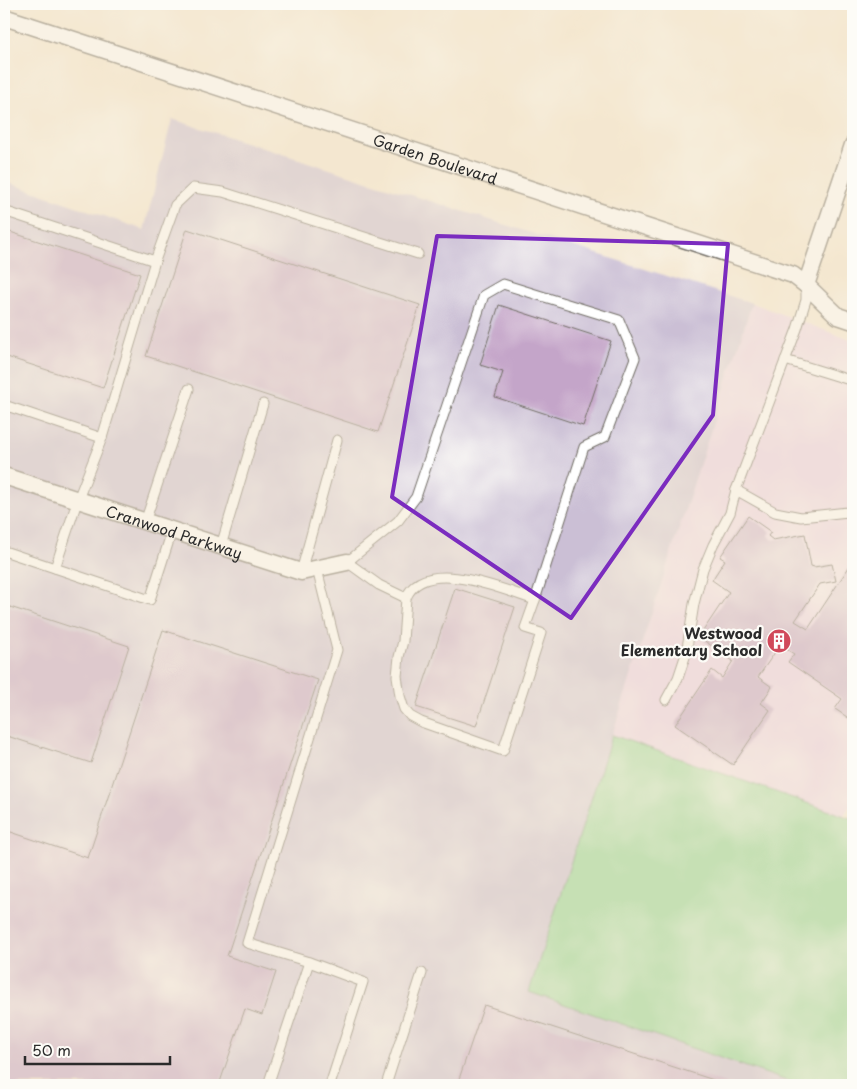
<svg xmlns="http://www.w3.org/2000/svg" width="857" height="1089" font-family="'Playpen Sans',sans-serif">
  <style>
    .built { fill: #ecd1ea }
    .industrial { fill: #cbbfd5 }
    .green { fill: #8ed793; stroke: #5c815f }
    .building { fill: #c4a5c9 }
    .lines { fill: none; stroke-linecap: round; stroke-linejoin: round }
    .service-casing { stroke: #716d65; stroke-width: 11 }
    .minor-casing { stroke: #716d65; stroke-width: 19 }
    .service { stroke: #fff; stroke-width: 9 }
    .minor { stroke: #fff; stroke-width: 16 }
    .marked { fill: none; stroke: #7b2cbf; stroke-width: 4; stroke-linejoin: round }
    .labels { text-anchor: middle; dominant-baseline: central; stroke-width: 4.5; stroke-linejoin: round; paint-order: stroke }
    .street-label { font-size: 15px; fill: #2b2b2b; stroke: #fdfcf7 }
    .poi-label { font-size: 15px; font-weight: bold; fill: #2b2b2b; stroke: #fdfcf7; text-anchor: end }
  </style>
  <rect width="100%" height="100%" fill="#fdfcf7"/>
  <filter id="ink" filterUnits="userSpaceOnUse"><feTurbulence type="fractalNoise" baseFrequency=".02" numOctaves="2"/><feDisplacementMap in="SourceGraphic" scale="10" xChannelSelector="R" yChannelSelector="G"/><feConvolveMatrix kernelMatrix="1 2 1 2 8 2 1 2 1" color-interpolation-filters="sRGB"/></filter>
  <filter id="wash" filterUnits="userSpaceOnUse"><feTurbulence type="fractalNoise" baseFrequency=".0096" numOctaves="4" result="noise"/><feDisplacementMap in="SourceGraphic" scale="20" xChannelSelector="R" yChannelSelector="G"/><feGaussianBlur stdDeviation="1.12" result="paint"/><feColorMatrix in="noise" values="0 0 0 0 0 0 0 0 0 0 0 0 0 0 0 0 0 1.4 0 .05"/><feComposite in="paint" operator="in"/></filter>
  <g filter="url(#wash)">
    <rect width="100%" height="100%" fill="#f4e7d0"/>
    <polygon class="built" points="752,303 853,341 853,802 843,816 612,735"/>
    <polygon class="industrial" points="172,119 752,303 529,992 799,1085 4,1085 4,181 144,230"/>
    <polygon class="green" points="612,735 853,819 853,1085 799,1085 529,992"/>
    <g id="blocks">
      <g class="building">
        <polygon points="187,229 420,305 378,432 146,356"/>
        <polygon points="4,230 140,274 103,388 4,356"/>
        <polygon points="499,305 611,341 583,426 495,397 503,372 480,365"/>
        <polygon points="748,516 771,532 768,536 773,540 805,534 811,566 814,567 832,564 836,581 820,584 795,621 808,629 853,561 853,721 835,709 842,699 788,662 794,654 780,645 758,677 772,687 761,703 770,710 733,765 675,725 712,670 722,678 733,661 699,637 729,592 712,580 725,560 720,557"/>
        <polygon points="455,588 515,607 476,726 416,707"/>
        <polygon points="4,605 129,646 91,763 4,735"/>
        <polygon points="163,630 318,680 227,956 276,972 262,1015 245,1009 219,1085 4,1085 4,845 8,831 88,858"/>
        <polygon points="484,1005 729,1085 457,1085"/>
      </g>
    </g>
  </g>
  <g filter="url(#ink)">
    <use href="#blocks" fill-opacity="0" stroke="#716d65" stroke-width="1"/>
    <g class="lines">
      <defs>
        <g id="service">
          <polyline points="4,211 155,261 175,205 193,188 223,192 418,254"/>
          <path d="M503,284l116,36 16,38 -30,79 -21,10 -49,153c-31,-10 -111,-45 -129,-2l-27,-13 -32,-23 51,-41 18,-24 68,-202z"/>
          <polyline points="806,285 806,300 797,329 736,490 775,512 801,517 848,512 853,510"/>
          <polyline points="785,360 853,381"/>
          <polyline points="4,405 102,438"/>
          <polyline points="145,522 189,389"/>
          <polyline points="221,546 263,404"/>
          <polyline points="4,551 150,600 172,531"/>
          <polyline points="55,568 78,499 102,438 155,261"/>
          <polyline points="301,572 337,440"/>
          <polyline points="406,598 403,641 399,657 397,676 400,696 404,709 410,716 421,722 503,751 541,633 525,628 535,600"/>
          <polyline points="666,700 678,678 686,654 694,604 703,569 713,545 730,513 736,490"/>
          <polyline points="309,962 247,943 337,650 317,569"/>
          <polyline points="268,1085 309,962 363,982 330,1085"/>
          <polyline points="386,1085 422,973"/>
        </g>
        <g id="minor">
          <path id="s1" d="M4,17l789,258 13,10 32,31 15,5"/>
          <polyline points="806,285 853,145"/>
          <path id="s2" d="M4,476l297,96 46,-10"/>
        </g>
      </defs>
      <use href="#service" class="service-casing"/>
      <use href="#minor" class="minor-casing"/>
      <use href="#service" class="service"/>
      <use href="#minor" class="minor"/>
    </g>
  </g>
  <path d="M0 0H857V1089H0ZM437,236l291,8 -15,171 -142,203 -179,-121z" fill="#f4e7d0" fill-opacity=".55" fill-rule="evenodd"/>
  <path class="marked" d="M437,236l291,8 -15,171 -142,203 -179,-121z"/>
  <defs>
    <symbol id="building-disc" viewBox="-11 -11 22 22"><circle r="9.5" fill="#d1495b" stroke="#fdfcf7"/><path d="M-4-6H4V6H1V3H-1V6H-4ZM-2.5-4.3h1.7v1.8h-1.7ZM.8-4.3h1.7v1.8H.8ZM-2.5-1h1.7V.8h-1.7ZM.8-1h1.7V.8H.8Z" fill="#fff"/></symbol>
  </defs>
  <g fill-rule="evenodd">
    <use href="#building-disc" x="765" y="627" width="28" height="28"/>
  </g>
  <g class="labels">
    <g class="street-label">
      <text stroke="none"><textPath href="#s1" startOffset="454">Garden Boulevard</textPath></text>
      <text stroke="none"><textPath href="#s2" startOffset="179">Cranwood Parkway</textPath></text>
    </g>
    <g class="poi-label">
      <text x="762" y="632">Westwood<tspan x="762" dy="17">Elementary School</tspan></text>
    </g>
  </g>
  <rect width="857" height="1089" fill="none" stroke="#fdfcf7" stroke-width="20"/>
  <path d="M25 1056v8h145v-8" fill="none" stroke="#2b2b2b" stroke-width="2.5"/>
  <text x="32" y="1056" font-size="15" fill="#2b2b2b" stroke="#fdfcf7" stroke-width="4" paint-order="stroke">50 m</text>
</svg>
